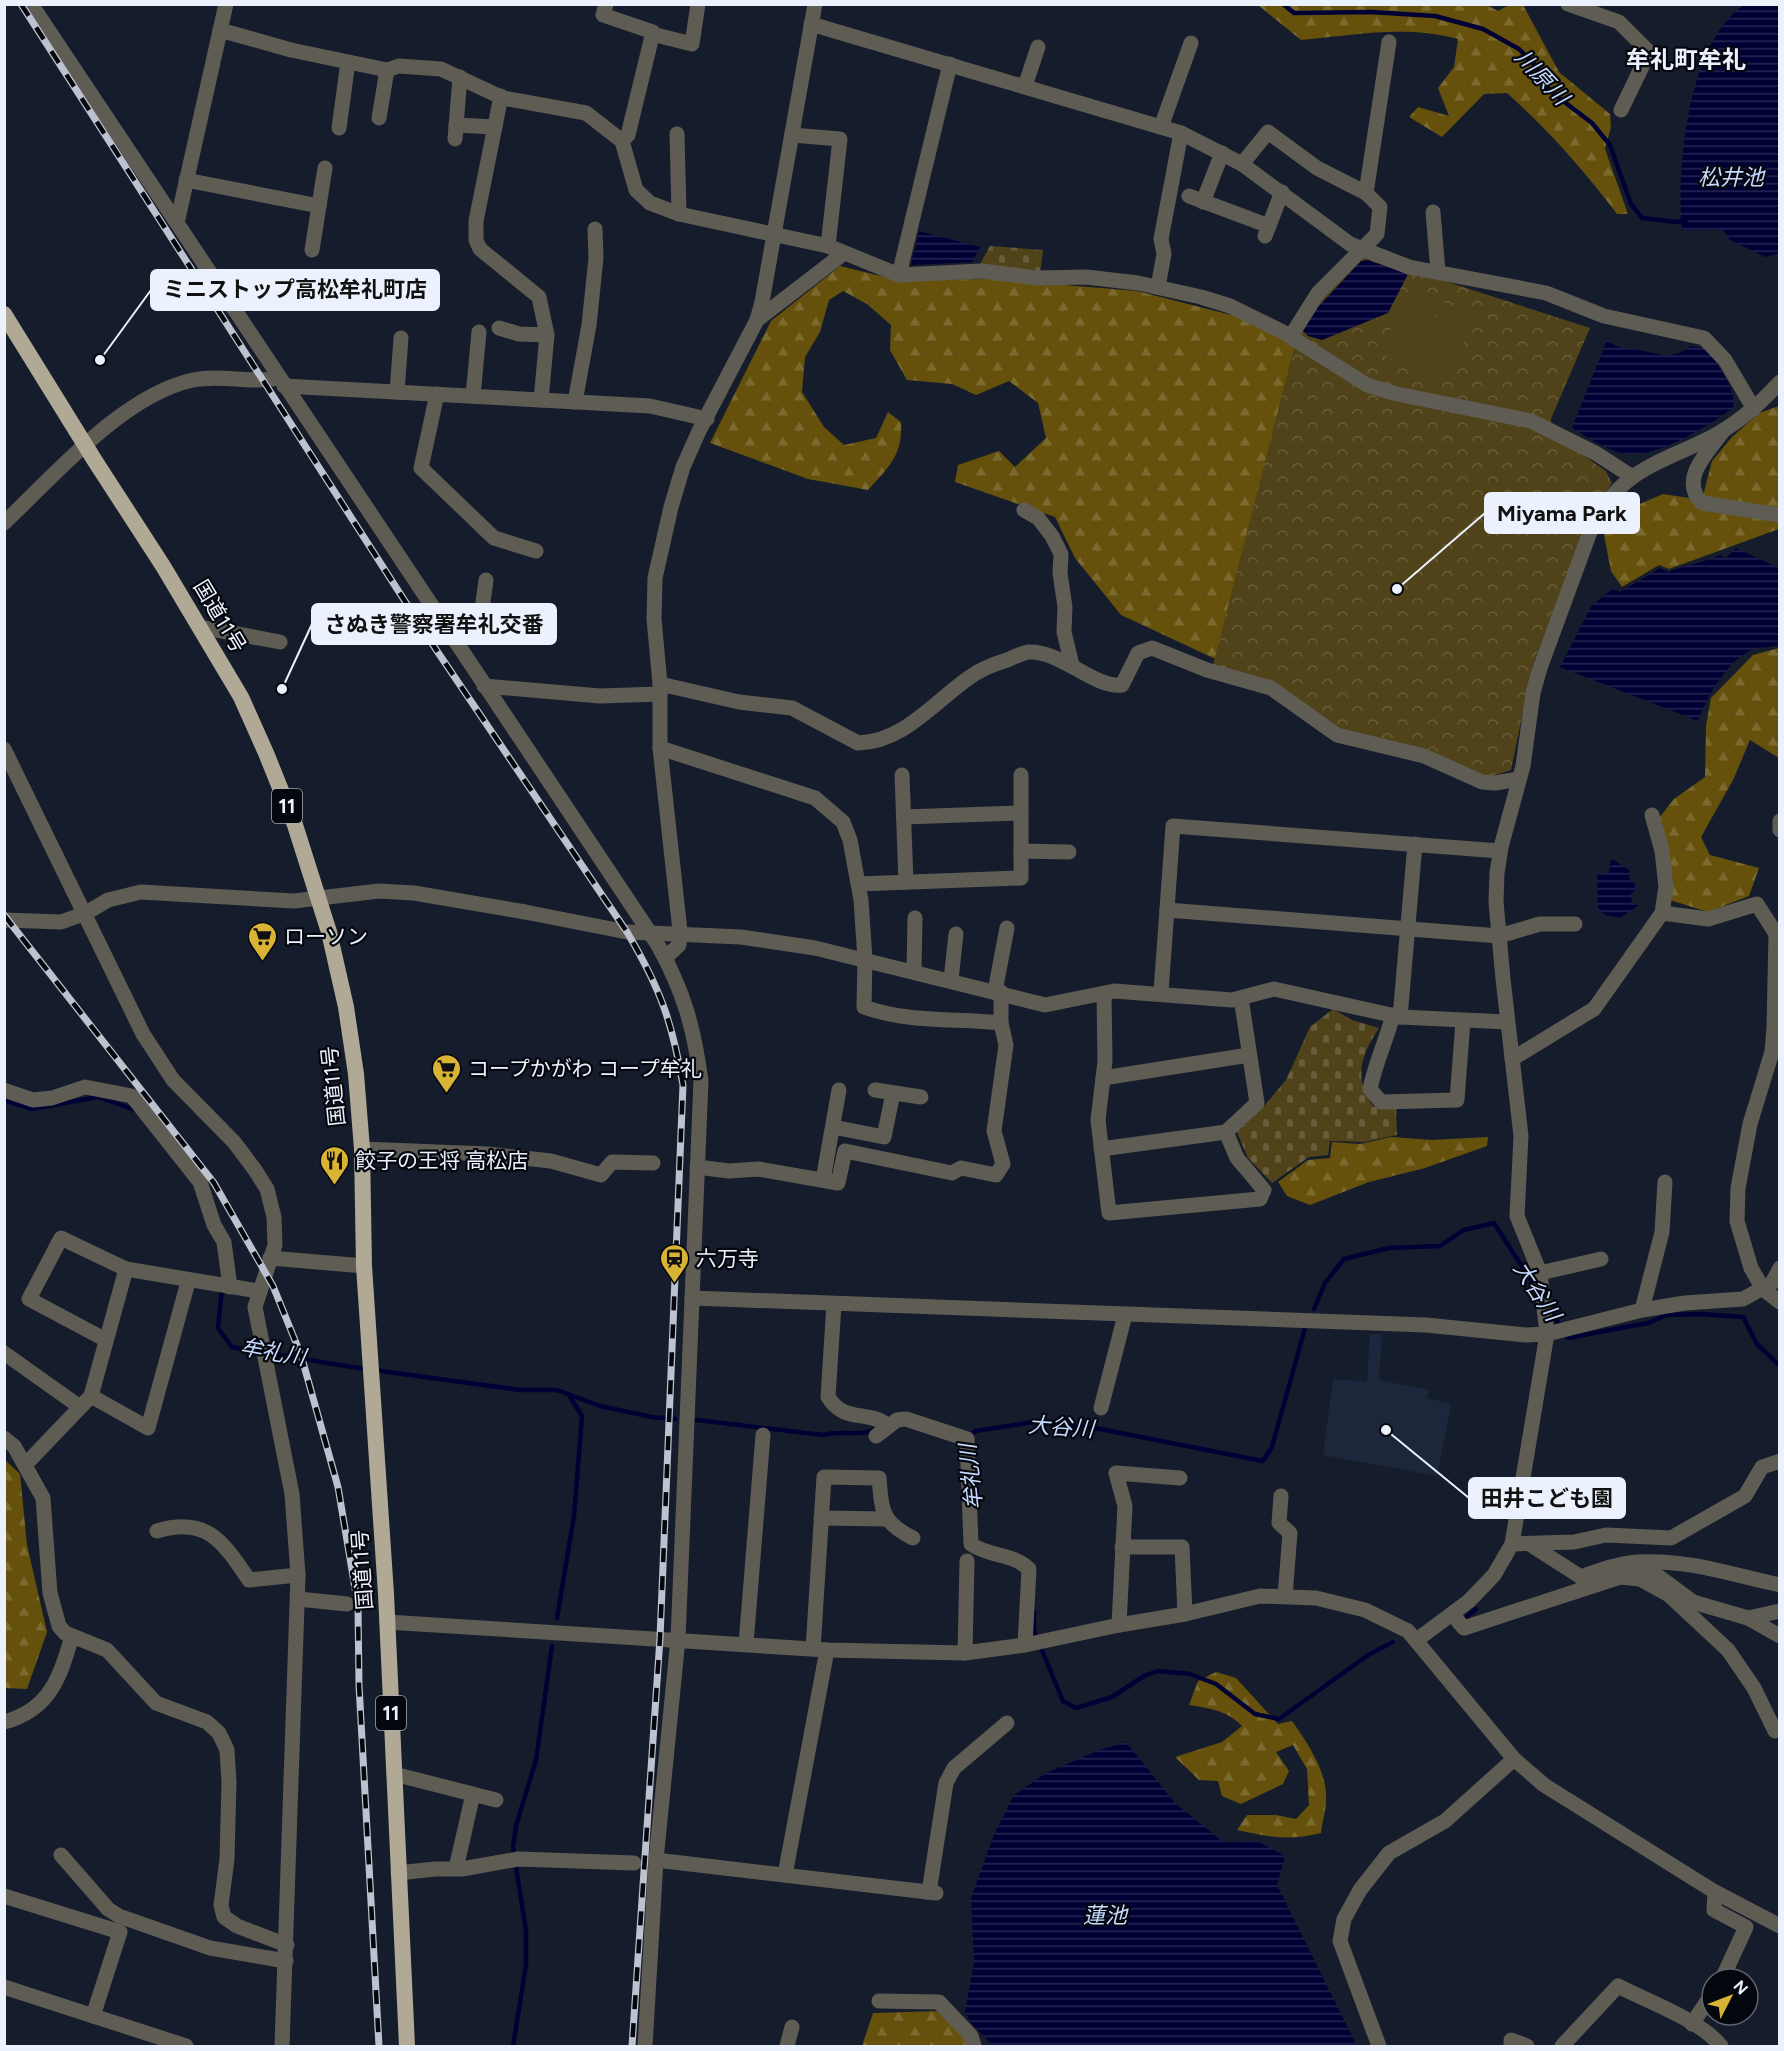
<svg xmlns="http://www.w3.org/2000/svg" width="1784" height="2051" font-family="Figtree,'Noto Sans JP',sans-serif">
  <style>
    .built { fill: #1c273b }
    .forest { fill: url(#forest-firs) }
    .cemetery { fill: url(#cemetery-stones) }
    .park { fill: url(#park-crowns) }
    .garden { fill: #504219 }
    .water { fill: url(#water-rules) }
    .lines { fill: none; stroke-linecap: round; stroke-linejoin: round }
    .stream { stroke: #000035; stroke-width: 4.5 }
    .minor { stroke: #5f5c54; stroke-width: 15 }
    .tertiary { stroke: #5f5c54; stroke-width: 15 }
    .trunk { stroke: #b0a995; stroke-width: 16 }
    .rail-casing { stroke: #bcc2ce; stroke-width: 7 }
    .rail { stroke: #05070e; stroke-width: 4.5; stroke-dasharray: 14; stroke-linecap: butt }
    .labels { text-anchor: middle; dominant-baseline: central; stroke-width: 4.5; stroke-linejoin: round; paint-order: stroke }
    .shield { fill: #05070e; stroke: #a7acb5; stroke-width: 1.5 }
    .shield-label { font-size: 20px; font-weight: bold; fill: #ecf2fd }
    .street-label { font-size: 21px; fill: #ecf2fd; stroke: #05070e }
    .poi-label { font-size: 21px; fill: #ecf2fd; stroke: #05070e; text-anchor: start }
    .water-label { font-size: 22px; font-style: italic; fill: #c5dafe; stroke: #05070e }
    .quarter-label { font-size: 24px; font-weight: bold; fill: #ecf2fd; stroke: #05070e }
    .leader { fill: none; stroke: #ecf2fd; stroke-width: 2 }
    .callout-dot { fill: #ecf2fd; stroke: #05070e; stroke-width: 2 }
    .callout { fill: #ecf2fd; stroke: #ecf2fd; stroke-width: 2 }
    .callout-label { font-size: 22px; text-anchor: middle; font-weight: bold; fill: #111 }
  </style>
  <defs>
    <pattern id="forest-firs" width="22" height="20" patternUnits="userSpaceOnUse" patternTransform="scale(1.5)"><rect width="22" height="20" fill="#65510b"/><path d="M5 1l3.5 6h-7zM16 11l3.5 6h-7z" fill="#7b6a2f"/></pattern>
    <pattern id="cemetery-stones" width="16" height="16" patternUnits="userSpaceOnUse" patternTransform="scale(1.5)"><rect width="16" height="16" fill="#504219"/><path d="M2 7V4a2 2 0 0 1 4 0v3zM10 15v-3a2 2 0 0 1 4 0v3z" fill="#695e3b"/></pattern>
    <pattern id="park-crowns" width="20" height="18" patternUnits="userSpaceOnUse" patternTransform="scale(1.5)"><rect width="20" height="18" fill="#504219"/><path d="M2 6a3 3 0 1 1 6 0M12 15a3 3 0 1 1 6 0" fill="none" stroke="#695e3b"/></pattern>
    <pattern id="water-rules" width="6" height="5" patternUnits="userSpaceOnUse" patternTransform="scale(1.5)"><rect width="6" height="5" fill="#000035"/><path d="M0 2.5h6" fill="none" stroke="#252653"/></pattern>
  </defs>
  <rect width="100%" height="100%" fill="#151d2c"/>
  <polygon class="built" points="1370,1334 1382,1334 1379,1380 1429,1390 1427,1398 1451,1404 1437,1476 1323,1455 1333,1379 1367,1382"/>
  <g class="forest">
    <path d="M1487,5l11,6 11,-6h14l36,67 51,42 1,13 -6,22 23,65h-11c-33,-44 -69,-84 -110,-121l-23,1 -42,43 -33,-20 9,-10 31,9 -11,-28 16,-21 4,-28c-56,-14 -100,-4 -157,1l-43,-35z"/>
    <path d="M840,266l57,14 93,-1 147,12 102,26 66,28 -83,317 -101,-47 -46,-57 -20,-41 -100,-35 3,-17 41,-14 16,16 31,-29 -8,-35 -29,-22 -33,14 -24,-11 -45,-4 -17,-30 1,-25 -24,-21 -24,-13 -14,9 -9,32 -15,25 -3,35 22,35 20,18 32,-7 12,-26 13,10c2,33 -12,45 -33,68l-60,-11 -98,-36 61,-122z"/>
    <polygon points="1779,406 1779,529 1669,569 1659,565 1622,587 1611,571 1604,535 1626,510 1663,494 1702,500 1712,461 1732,437 1759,413"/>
    <polygon points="1779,648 1779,758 1750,740 1733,780 1701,837 1710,855 1759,868 1749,896 1708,912 1670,900 1659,818 1674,799 1705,777 1706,726 1711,698 1753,655"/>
    <polygon points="1391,1137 1432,1140 1488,1137 1487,1146 1425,1168 1369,1182 1310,1205 1287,1196 1278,1182 1308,1160 1330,1158 1332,1142 1360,1144"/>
    <polygon points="4,1459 20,1474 27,1545 47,1632 27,1689 5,1688"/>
    <path d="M1216,1672l20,6 42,46 14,-3c15,21 36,52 34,79 0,11 -4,22 -5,33 -33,8 -51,4 -84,-3l10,-15h29l20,4 13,-14 -2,-36 -14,-24 -17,7 13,19 -6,13 -42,20 -19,-8 -4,-15 -19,-1 -24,-23 47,-15 20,-16c-14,-15 -33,-18 -53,-21l9,-24z"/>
    <polygon points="940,2011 965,2036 968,2046 862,2046 873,2013"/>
  </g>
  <g class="cemetery">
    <polygon points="990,246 1043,250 1040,273 980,264"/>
    <path d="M1333,1009l19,11 27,8c-18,27 -26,50 -6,78l23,1 1,28 -33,7 -34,-1 -2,14 -19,2 -37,26 -24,-25 -12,-28 29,-25 21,-25 24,-53z"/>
  </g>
  <polygon class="park" points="1364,255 1590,328 1551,419 1552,434 1606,471 1612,483 1591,514 1533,664 1511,770 1489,777 1346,731 1213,665 1297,336 1321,298"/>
  <g class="garden">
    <polygon points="1411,287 1442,301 1412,368 1380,353"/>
    <polygon points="1444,302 1475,317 1445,383 1413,368"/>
  </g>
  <g class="water">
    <path d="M1744,5h35v248l-14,4 -35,-17 -7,-10h-41c-6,-62 6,-188 62,-225z"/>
    <polygon points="919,231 980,247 972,262 911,265"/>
    <polygon points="1368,260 1408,274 1388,313 1322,340 1308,336 1302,330 1317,308 1361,261"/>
    <path d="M1607,340c11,9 17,8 30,10 25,3 31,12 54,-4l14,2c13,17 31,38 28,60 -27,19 -77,52 -111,45 -18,-4 -34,-16 -50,-25z"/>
    <path d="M1736,548l43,20v76c-8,4 -18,3 -27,6 -24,9 -46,48 -54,71l-138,-54 32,-62 22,-17 6,4 40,-24 8,4c19,-7 34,-9 52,-17l6,3z"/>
    <polygon points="1611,858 1629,870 1630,880 1635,884 1635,890 1630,895 1633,904 1639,905 1620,918 1605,915 1598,908 1597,875 1609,872"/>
    <polygon points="1126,1742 1175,1803 1223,1842 1257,1841 1285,1856 1277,1885 1357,2046 993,2046 971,2023 965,2012 974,1963 971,1898 994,1835 1014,1795 1046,1773 1097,1751"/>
  </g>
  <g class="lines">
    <g class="stream">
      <polyline points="1283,4 1294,13 1371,12 1435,16 1483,29 1519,49 1536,66 1550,91 1592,123 1610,145 1631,204 1642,218 1676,222 1686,220"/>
      <polyline points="4,1100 32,1109 98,1097 138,1111"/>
      <polyline points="222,1288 218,1328 232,1347 352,1367 520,1390 557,1390 600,1406 652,1417 675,1419"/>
      <polyline points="1314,1309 1325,1283 1344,1259 1389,1248 1440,1246 1464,1230 1494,1223 1536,1288"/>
      <polyline points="1550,1310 1568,1338 1648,1323 1667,1315 1700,1314 1743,1317 1757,1344 1780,1366"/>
      <path d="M697,1420l126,15c16,-5 39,2 52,-6"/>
      <polyline points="971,1436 975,1431 1034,1422 1095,1428 1263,1461 1272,1447 1305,1328"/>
      <polyline points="1034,1612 1034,1631 1063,1701 1076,1708 1112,1697 1144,1676 1158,1671 1190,1674 1216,1684 1255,1714 1279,1719 1368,1655 1393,1642"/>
      <polyline points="557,1618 574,1516 582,1416 569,1395"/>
      <polyline points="1462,1621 1476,1609"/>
      <polyline points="513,2046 526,1965 526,1931 513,1847 516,1826 536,1760 552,1646"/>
    </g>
    <g class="minor">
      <polyline points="606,4 603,15 653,32 628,135 622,141"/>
      <polyline points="1568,4 1619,22 1649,52 1621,110"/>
      <polyline points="811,24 1181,133 1242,164 1350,244 1409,267 1546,293 1604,316 1704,338 1725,360 1754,409"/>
      <polyline points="220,30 291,50 387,70 399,66 441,69 503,98 586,113 622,141 636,190 650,203 679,214 828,246 899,275 982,271 1037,278 1086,277 1138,283 1201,297 1230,306 1283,332 1367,385 1397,394 1531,421 1597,454 1631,476"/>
      <polyline points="652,34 692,44 698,4"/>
      <polyline points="1025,86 1038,47"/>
      <polyline points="501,96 476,221 476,240 480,249 539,297 547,335 541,400"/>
      <polyline points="379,118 387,70"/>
      <polyline points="456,125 495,127"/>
      <polyline points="1161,127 1191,43"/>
      <polyline points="339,128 348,62"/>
      <polyline points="677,134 679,214"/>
      <polyline points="792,135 840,139 828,246"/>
      <polyline points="455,139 460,77"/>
      <polyline points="1242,164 1268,132 1317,168 1366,193 1380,207 1377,234 1318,293 1291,336"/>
      <polyline points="186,180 319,206"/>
      <polyline points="1366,193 1389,42"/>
      <polyline points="1189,196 1269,226"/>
      <polyline points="1203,202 1222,153"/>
      <polyline points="1433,212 1438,272"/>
      <polyline points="177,223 226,4"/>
      <polyline points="1265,236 1282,192"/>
      <polyline points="312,250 325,168"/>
      <polyline points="899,275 950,64"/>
      <polyline points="1158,287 1164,254 1161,239 1181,133"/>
      <polyline points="757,320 844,253"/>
      <polyline points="499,328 519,334 547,335"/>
      <polyline points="284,386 650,406 707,419"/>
      <polyline points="397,392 401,338"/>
      <polyline points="437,394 421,468 494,538 536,551"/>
      <polyline points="473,396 479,332"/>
      <polyline points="575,402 589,325 596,258 595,229"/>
      <path d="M1724,430c-15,21 -46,49 -22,73l78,12"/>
      <polyline points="1024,510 1038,518 1052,536 1061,554 1060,573 1065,607 1064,632 1072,665"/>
      <path d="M4,523c51,-48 119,-128 189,-143 28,-6 58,4 87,-2"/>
      <polyline points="438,617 480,624 486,580"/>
      <polyline points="200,627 280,642"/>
      <path d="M660,684l79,18 53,6 66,35c46,-1 77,-42 112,-66 11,-8 24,-13 37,-17 7,-3 15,-7 22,-8 33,-1 64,36 93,33l16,-32 14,-5 55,22 64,18 66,47 87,21 58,26 13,1 24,-4"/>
      <polyline points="484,686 600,696 660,694"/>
      <path d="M660,748l155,50 28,24 7,18 11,60 4,59 -1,48c45,16 90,11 137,16"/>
      <polyline points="4,749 143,1034 173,1080 234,1142 255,1170 267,1189 274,1217 275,1245 255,1307 292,1494 298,1575 282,2046"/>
      <polyline points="902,775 906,882"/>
      <polyline points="904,817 1021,813"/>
      <polyline points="1780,821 1780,830"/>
      <polyline points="1021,851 1069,852"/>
      <polyline points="858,884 1021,878 1021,775"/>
      <polyline points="1167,910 1499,936 1540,924 1575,924"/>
      <polyline points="525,912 627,932 741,937 815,948 1045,1005 1114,991 1232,1000 1274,989 1400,1017 1507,1022"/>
      <polyline points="1662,913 1708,919 1757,904 1776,934 1774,1027 1772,1052 1750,1124 1738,1188 1737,1221 1751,1268 1763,1289 1780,1302"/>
      <polyline points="665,958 679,945 680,931 660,748 660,684 654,619 655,578 671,507 683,467 699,431 757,320 762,302 815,4"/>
      <polyline points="914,971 915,918"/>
      <polyline points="951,980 956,934"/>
      <polyline points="995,991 1007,928"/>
      <polyline points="1161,992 1173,826 1500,851"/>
      <polyline points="1104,994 1105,1061 1098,1120 1109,1213 1260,1199 1264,1190 1237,1158 1226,1132"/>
      <path d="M1393,1015c-7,26 -18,49 -23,74l11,13 76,-2 6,-79"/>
      <polyline points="1400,1017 1415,844"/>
      <polyline points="1512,1059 1594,1009 1662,913 1666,887 1662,851 1652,815"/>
      <polyline points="1103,1078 1249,1055"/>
      <polyline points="4,1090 33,1100 52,1098 85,1087 132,1096 200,1182 214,1225 224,1242 230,1287"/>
      <polyline points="875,1090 921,1097"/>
      <polyline points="833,1127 884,1137 893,1093"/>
      <polyline points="362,1149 488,1154 551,1161 601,1175 612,1162 653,1163"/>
      <polyline points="1101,1149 1226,1132 1257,1103 1241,998"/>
      <polyline points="697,1167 729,1171 759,1169 838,1183 845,1151 952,1173 961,1168 996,1175 1003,1164 994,1131 1006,1045 1001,1023 1001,992"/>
      <polyline points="823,1180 839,1090"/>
      <polyline points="270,1258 364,1266"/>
      <polyline points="1540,1273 1601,1259"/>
      <path d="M834,1304l-6,93c17,27 39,12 61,29"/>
      <polyline points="1642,1310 1662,1232 1665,1182"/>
      <polyline points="106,1340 29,1299 61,1238 126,1269 258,1291"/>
      <polyline points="4,1353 80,1407"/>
      <polyline points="91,1396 148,1428 188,1282"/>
      <polyline points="1101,1408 1125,1315"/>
      <path d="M876,1436l21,-16 9,-1 61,20 4,105c18,13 42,9 58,25l-4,76"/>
      <polyline points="4,1438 14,1446 43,1498 50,1593 59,1626 65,1633 107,1650 156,1703 207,1722 219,1733 227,1750 229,1782 227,1859 221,1905 224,1917 237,1926 287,1945"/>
      <polyline points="25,1465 91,1396 126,1269"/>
      <polyline points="1281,1496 1279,1523 1290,1533 1285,1596"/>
      <polyline points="821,1518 886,1519"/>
      <path d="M157,1531c50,-15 66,11 92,49l49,-5"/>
      <polyline points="1512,1544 1574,1542 1606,1535 1671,1538 1745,1496 1762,1467 1780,1461"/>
      <polyline points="1531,1545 1581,1577 1585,1585"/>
      <polyline points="1122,1547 1182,1547 1185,1614"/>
      <polyline points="1635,1565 1654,1573 1693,1602 1748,1618 1780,1636"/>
      <path d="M1581,1577c19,-7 38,-14 58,-15 48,-3 94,13 141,23"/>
      <polyline points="298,1599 347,1604"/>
      <polyline points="1452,1614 1464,1628 1620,1577 1640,1579 1669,1595 1728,1650 1754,1688 1775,1731"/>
      <polyline points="1748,1618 1780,1611"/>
      <polyline points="1119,1625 1125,1506 1116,1473 1180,1478"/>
      <polyline points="1418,1639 1469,1601 1494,1575 1512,1544 1547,1334"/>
      <polyline points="746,1644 763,1435"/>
      <path d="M813,1649l11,-172 55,1c3,33 2,44 34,60"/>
      <polyline points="965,1653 967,1561"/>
      <path d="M4,1722c46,-12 56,-45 68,-86"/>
      <polyline points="394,1774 496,1800"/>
      <polyline points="61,1855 108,1909 119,1916 210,1948 286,1961"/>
      <polyline points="656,1860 936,1893"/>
      <polyline points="457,1864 473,1794"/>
      <polyline points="398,1873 435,1869 462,1869 518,1859 634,1863"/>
      <polyline points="785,1875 827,1650"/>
      <polyline points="929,1892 946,1783 954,1768 1007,1723"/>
      <polyline points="1715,1892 1714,1910 1746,1927 1722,1979"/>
      <polyline points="4,1896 120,1932 93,2016"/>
      <polyline points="4,1987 186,2046"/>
      <polyline points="879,2001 939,2002 971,2036 974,2046"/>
      <polyline points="1692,2024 1712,1994"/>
      <polyline points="787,2046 792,2027"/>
      <polyline points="1379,2046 1340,1941 1344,1919 1360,1890 1389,1853 1445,1821 1514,1759"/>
      <polyline points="1511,2046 1511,2040 1527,2046"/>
      <path d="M1562,2046l56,-60c31,16 82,34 103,60"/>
    </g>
    <g class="tertiary">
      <path d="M31,4l627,941c26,47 36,83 43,136l-23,558 -22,221 -11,186"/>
      <polyline points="4,920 61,922 86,913 108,900 141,892 294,901 379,891 414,893 525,912"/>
      <polyline points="692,1298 1426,1325 1526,1335 1547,1334 1642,1310 1685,1303 1743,1299 1772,1283 1780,1268"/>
      <path d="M1547,1334l-7,-61 -23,-57 4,-80 -18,-157 -7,-77 1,-29 4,-26 22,-81 10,-73 7,-25 50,-136c28,-61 63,-66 118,-93 28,-14 51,-34 72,-57"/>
      <polyline points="387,1622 827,1650 965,1653 1025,1645 1119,1625 1185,1614 1260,1596 1316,1598 1365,1610 1408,1631 1514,1759 1544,1785 1715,1892 1780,1926"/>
    </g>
    <polyline class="trunk" points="4,314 95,461 163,566 241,697 266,753 295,825 329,932 346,1007 356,1074 362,1149 364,1266 386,1594 407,2046"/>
    <defs>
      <g id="rail">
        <path d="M21,4l416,647 190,281c33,56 45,89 56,153l-23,553 -28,408"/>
        <polyline points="4,915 214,1183 273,1286 301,1355 338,1487 358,1606 359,1685 379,2046"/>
      </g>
    </defs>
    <use href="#rail" class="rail-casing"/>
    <use href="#rail" class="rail"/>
  </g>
  <defs>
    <symbol id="supermarket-pin" viewBox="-11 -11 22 30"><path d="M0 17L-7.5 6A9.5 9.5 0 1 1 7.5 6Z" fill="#d9b334" stroke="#05070e"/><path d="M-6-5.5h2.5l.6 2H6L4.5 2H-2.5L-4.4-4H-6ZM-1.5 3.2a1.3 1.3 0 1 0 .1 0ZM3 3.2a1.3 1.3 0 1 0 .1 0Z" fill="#111"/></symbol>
    <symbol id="restaurant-pin" viewBox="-11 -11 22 30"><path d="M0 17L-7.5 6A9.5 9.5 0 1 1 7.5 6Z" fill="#d9b334" stroke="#05070e"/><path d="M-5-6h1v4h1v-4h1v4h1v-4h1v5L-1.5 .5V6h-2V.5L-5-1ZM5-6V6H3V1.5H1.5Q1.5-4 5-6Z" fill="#111"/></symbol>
    <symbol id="station-pin" viewBox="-11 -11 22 30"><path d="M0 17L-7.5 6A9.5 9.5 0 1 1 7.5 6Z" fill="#d9b334" stroke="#05070e"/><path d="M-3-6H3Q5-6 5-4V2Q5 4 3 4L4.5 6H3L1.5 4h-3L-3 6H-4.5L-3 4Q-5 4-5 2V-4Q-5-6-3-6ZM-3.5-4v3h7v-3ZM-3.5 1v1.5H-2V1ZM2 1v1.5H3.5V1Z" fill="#111"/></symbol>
  </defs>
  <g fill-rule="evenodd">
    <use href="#supermarket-pin" x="246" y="920" width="33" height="45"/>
    <use href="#supermarket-pin" x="430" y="1052" width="33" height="45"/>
    <use href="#restaurant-pin" x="318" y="1144" width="33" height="45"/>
    <use href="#station-pin" x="658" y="1242" width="33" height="45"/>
  </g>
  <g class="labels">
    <g class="shield">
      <rect x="272" y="789" width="30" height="34" rx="4.5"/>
      <rect x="376" y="1696" width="30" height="34" rx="4.5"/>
    </g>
    <g class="shield-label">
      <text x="287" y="806">11</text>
      <text x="391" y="1713">11</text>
    </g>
    <g class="street-label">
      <text transform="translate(220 616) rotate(59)">国道11号</text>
      <text transform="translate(333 1086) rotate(-96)">国道11号</text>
      <text transform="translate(362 1570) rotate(-94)">国道11号</text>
    </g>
    <g class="poi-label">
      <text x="284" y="936">ローソン</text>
      <text x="468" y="1068">コープかがわ コープ牟礼</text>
      <text x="355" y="1160">餃子の王将 高松店</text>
      <text x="696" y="1258">六万寺</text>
    </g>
    <g class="water-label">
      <text transform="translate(1542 77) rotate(47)">川原川</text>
      <text x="1731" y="177">松井池</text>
      <text transform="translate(1537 1291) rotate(57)">大谷川</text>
      <text transform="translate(273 1352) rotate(10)">牟礼川</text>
      <text transform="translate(1061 1427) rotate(4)">大谷川</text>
      <text transform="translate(971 1477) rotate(-96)">牟礼川</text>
      <text x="1105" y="1915">蓮池</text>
    </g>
    <g class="quarter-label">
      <text x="1686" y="59">牟礼町牟礼</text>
    </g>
  </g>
  <path class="leader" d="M100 360L151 290M1397 589L1485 513M282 689L312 624M1386 1430L1469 1498"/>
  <g class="callout-dot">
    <circle cx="100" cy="360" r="6"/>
    <circle cx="1397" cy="589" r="6"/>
    <circle cx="282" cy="689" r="6"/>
    <circle cx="1386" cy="1430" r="6"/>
  </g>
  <g class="callout">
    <rect x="151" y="270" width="288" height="40" rx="6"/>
    <rect x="1485" y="493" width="154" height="40" rx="6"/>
    <rect x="312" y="604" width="244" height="40" rx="6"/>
    <rect x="1469" y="1478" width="156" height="40" rx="6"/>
  </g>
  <g class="callout-label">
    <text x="295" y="297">ミニストップ高松牟礼町店</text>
    <text x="1562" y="521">Miyama Park</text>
    <text x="434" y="632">さぬき警察署牟礼交番</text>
    <text x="1547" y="1506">田井こども園</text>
  </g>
  <rect width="1784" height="2051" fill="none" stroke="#ecf2fd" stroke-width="12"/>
  <g transform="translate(1730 1997) rotate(48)"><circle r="28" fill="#05070e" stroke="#61656e" stroke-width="1.5"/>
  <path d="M0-4.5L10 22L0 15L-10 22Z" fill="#d9b334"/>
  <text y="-9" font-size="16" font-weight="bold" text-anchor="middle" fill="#ecf2fd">N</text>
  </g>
</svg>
